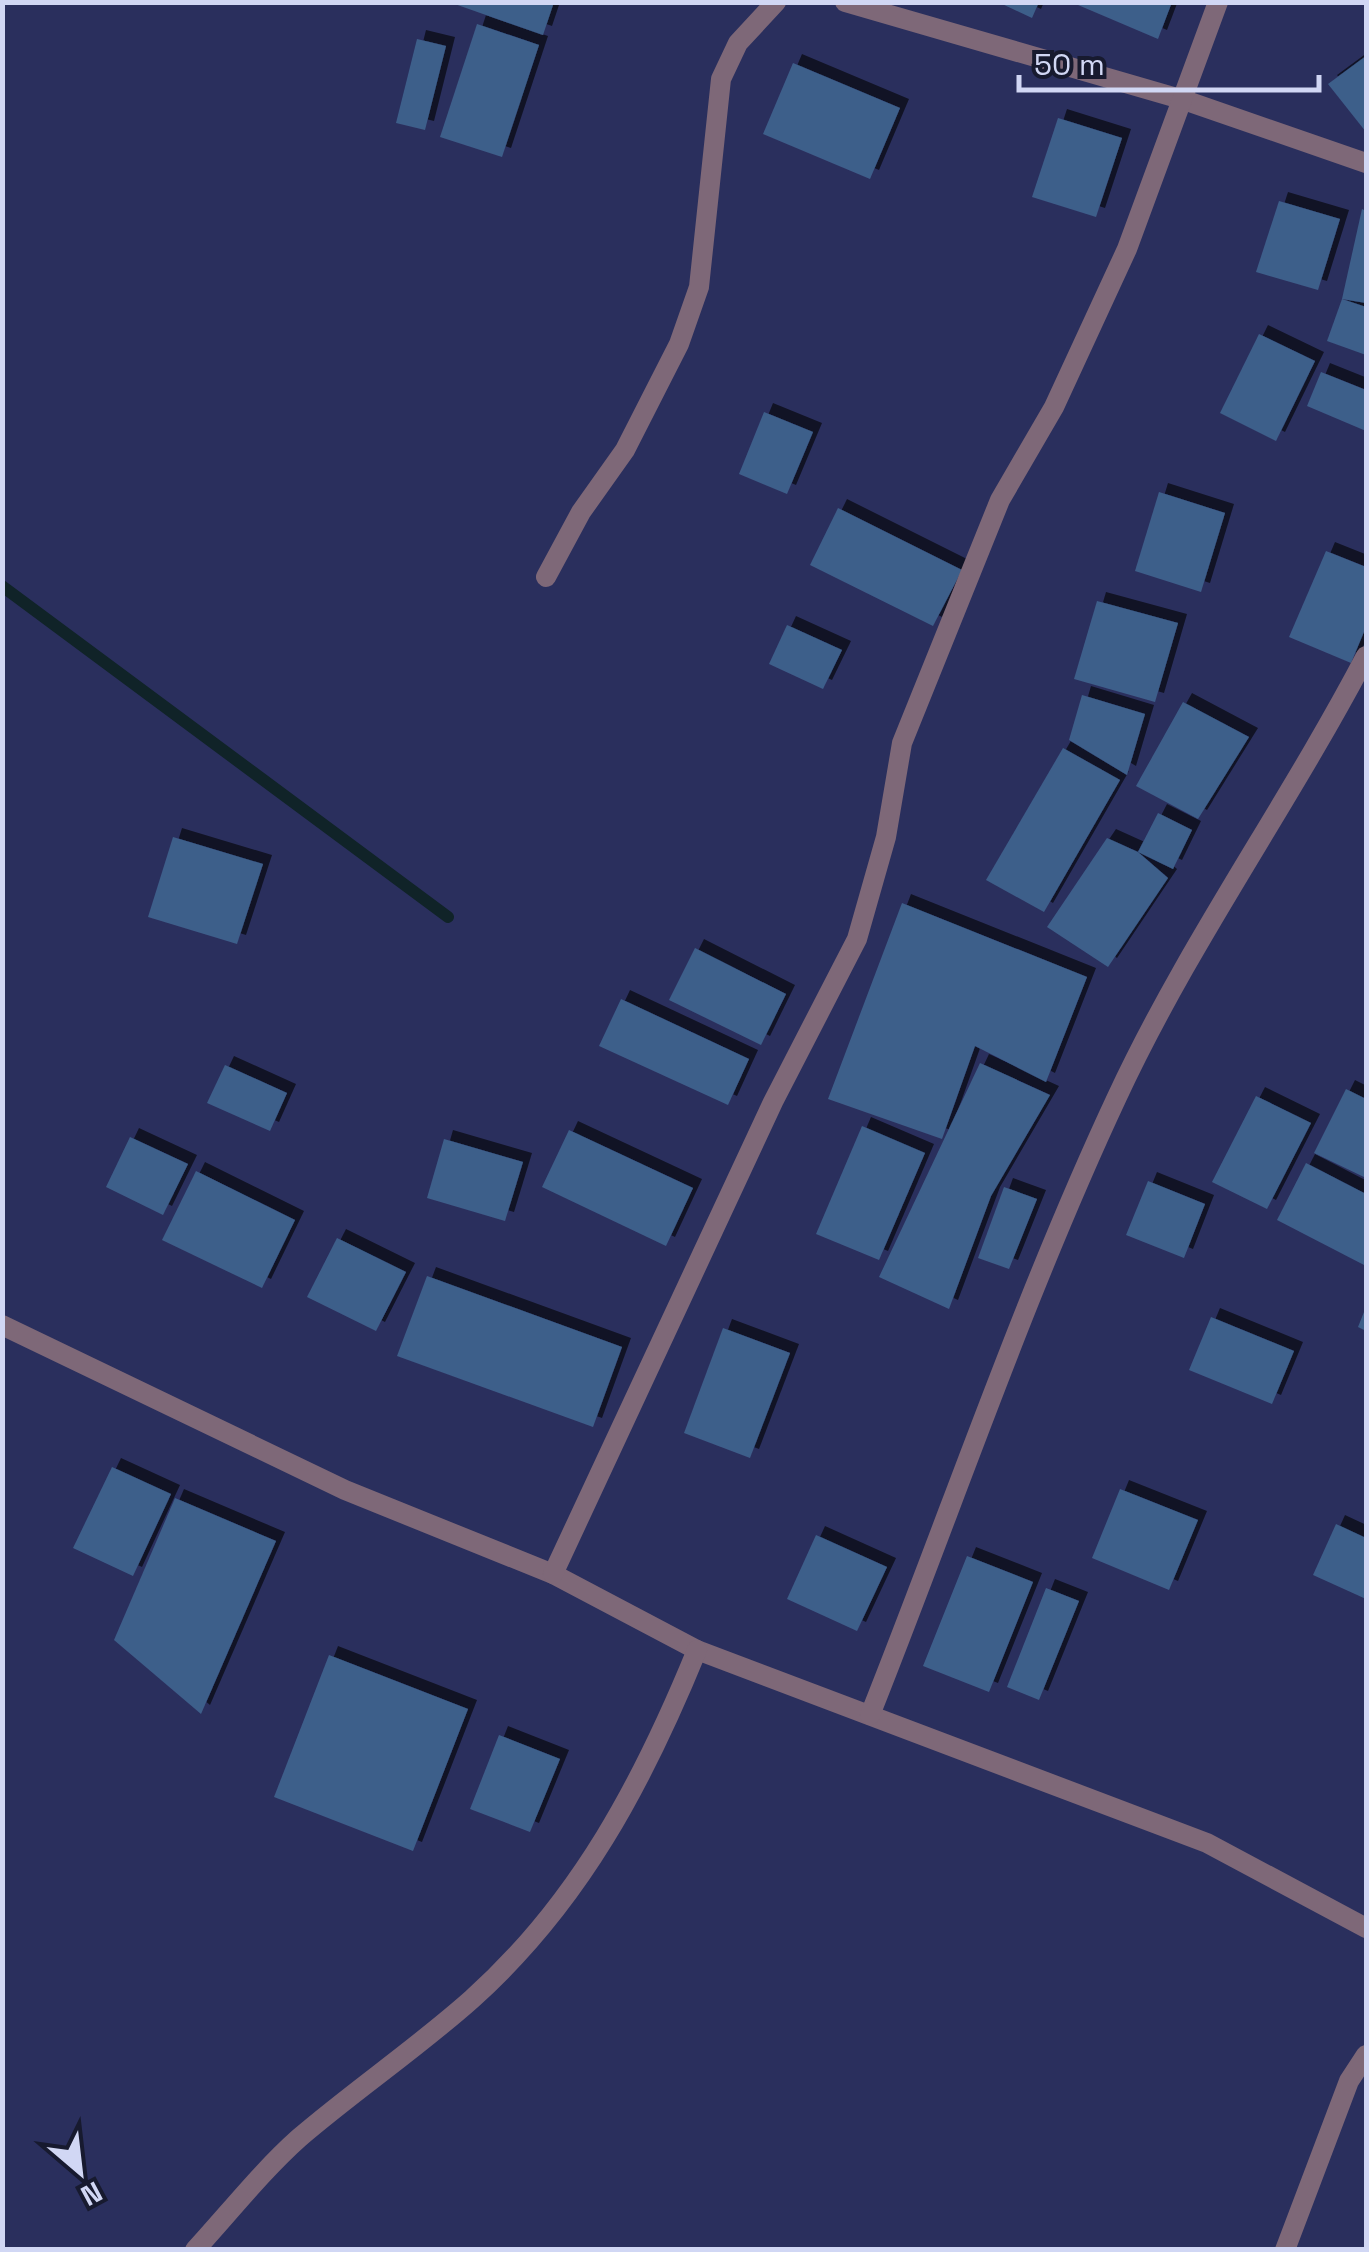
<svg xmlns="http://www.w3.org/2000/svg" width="1369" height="2252" font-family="'Space Grotesk',sans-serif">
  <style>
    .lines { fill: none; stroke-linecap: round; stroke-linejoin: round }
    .stream { stroke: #102328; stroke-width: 12 }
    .building { fill: #3e5e8a; filter: url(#shadow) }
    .minor { stroke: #7e6878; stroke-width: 20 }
  </style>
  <defs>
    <filter id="shadow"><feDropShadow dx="9" dy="-9" stdDeviation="0" flood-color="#0009"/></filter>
  </defs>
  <rect width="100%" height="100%" fill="#2a2f5d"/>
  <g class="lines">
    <polyline class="stream" points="2,586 448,917"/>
  </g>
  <g class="building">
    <polygon points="449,2 554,2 543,35"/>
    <polygon points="998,2 1039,2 1032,18"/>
    <polygon points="1071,2 1172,2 1158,39"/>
    <polygon points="477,24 539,45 502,157 440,137"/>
    <polygon points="417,39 446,46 425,130 396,123"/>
    <polygon points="1366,56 1366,132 1328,84"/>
    <polygon points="793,63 900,108 870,179 763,134"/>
    <polygon points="1058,118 1122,138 1096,217 1032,197"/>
    <polygon points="1279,201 1340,219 1318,290 1256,272"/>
    <polygon points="1362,209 1366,211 1366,303 1342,299"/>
    <polygon points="1342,299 1366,307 1366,355 1327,341"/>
    <polygon points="1259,334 1315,361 1276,441 1220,413"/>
    <polygon points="1321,372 1366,390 1366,431 1307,406"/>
    <polygon points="764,412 813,432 787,494 739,474"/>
    <polygon points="1159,492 1225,513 1201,592 1135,571"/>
    <polygon points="838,508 962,570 933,626 810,565"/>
    <polygon points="1326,551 1366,567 1366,627 1351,663 1289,637"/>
    <polygon points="1097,601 1178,623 1155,702 1074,679"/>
    <polygon points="787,625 842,650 823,689 769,664"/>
    <polygon points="1082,695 1145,714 1127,775 1069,740"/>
    <polygon points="1183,702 1249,737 1198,819 1136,786"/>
    <polygon points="1063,748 1120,780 1044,912 986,880"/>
    <polygon points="1158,813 1192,830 1173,869 1138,852"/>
    <polygon points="173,837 263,864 237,944 148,917"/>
    <polygon points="1107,838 1138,852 1168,878 1108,967 1047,927"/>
    <polygon points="902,903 1087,977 1046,1082 975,1046 942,1139 828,1099"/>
    <polygon points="695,948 786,994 761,1045 669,1000"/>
    <polygon points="621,999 749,1059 728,1105 599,1046"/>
    <polygon points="980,1063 1050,1095 991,1196 949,1309 879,1277"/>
    <polygon points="225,1065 287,1093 270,1131 207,1103"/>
    <polygon points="1346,1089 1366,1099 1366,1178 1314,1153"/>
    <polygon points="1256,1096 1311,1123 1267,1209 1212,1182"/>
    <polygon points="862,1126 925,1153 879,1260 816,1234"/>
    <polygon points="569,1130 693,1188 666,1246 542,1187"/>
    <polygon points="130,1137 188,1164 163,1215 106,1187"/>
    <polygon points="444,1139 523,1162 505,1221 427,1198"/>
    <polygon points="1306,1163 1366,1194 1366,1266 1277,1220"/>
    <polygon points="196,1171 295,1220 262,1288 162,1240"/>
    <polygon points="1148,1181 1205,1204 1184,1258 1126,1235"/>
    <polygon points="1004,1187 1037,1199 1009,1269 978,1258"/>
    <polygon points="337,1238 406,1272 376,1331 307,1297"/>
    <polygon points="427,1276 622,1347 593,1427 397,1356"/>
    <polygon points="1366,1307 1366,1331 1358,1327"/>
    <polygon points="1211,1317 1294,1351 1272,1404 1189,1370"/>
    <polygon points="723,1328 790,1353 750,1458 684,1433"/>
    <polygon points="112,1467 171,1494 133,1576 73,1548"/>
    <polygon points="1120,1489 1198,1520 1169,1590 1092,1558"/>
    <polygon points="175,1498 276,1541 201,1714 114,1640"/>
    <polygon points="1336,1524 1366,1538 1366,1599 1313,1575"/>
    <polygon points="816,1535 887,1567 857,1631 787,1599"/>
    <polygon points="967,1556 1033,1582 989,1692 923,1666"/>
    <polygon points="1046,1588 1079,1601 1039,1700 1007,1687"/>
    <polygon points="329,1655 468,1709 413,1851 274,1797"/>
    <polygon points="499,1735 560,1759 530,1832 470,1809"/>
  </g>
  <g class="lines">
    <g class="minor">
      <polyline points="845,2 1184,100 1366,163"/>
      <polyline points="546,577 581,512 625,450 679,344 699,287 721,79 738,43 776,2"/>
      <polyline points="2,1325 345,1490 553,1574 697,1650 1207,1843 1366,1928"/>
      <polyline points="553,1574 773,1102 857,939 886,837 902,743 1000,500 1054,407 1127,249 1218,2"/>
      <path d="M870,1715c82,-206 153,-417 247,-618 71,-153 171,-292 249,-441"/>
      <path d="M195,2250c34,-37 67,-79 104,-112 56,-48 118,-90 173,-139 108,-97 171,-217 225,-349"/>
      <polyline points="1285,2250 1349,2081 1366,2055"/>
    </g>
  </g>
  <rect width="1369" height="2252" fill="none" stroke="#d1d7f4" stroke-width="10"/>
  <g transform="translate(80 2172) rotate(152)" stroke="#171a2f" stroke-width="8" paint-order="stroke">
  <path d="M0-8L18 38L0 25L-18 38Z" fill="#d1d7f4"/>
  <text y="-15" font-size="28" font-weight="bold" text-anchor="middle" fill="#d1d7f4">N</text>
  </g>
  <path d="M1019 75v15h300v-15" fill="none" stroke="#d1d7f4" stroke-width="5"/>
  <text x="1034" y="75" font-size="30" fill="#d1d7f4" stroke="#171a2f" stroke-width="8" paint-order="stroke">50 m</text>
</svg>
